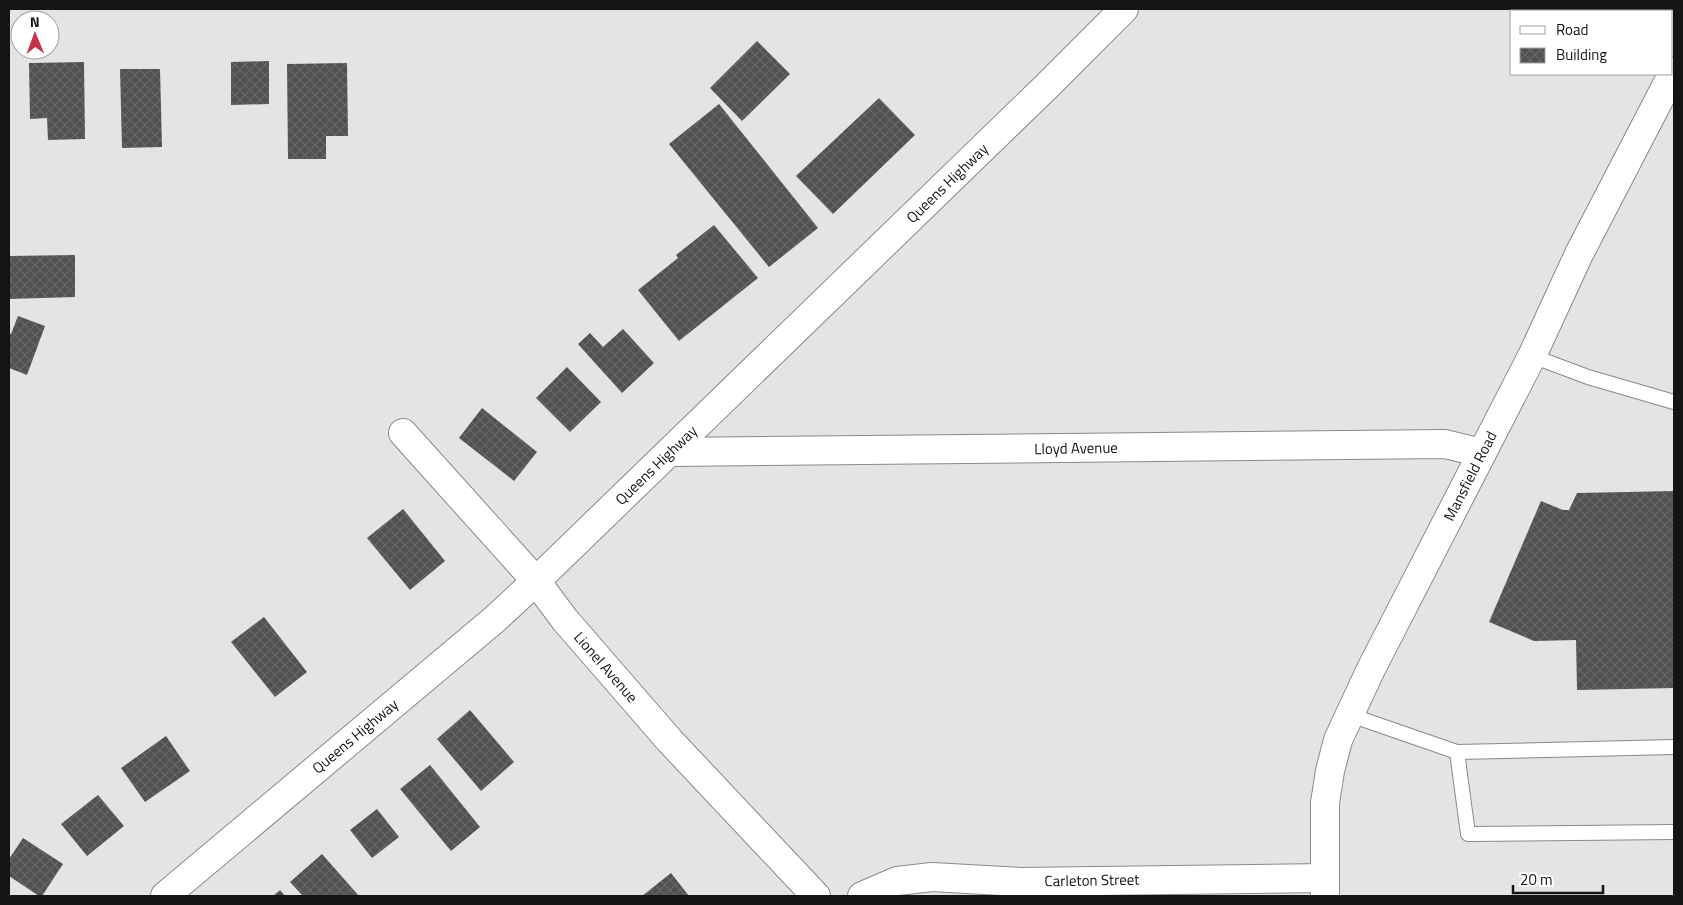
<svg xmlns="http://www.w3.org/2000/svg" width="1683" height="905" font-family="'Titillium Web',sans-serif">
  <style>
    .building { fill: url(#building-cross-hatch) }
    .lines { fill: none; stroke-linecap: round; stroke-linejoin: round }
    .lane-casing { stroke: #888a8b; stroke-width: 16 }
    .street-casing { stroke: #888a8b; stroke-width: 30 }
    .secondary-casing { stroke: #888a8b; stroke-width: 30 }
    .lane { stroke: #fff; stroke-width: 14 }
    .street { stroke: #fff; stroke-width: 28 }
    .secondary { stroke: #fff; stroke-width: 28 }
    .labels { text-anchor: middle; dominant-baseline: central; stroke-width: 5; stroke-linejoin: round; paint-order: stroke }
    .street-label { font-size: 15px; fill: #141415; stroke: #fff }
  </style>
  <defs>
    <pattern id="building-cross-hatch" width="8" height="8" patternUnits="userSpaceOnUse" patternTransform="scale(1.25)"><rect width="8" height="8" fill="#505152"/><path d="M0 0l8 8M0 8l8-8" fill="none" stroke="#656667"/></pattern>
  </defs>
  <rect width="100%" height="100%" fill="#e2e4e5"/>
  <g class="building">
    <polygon points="757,41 790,74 742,121 710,88"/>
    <polygon points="269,61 269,104 231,105 231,62"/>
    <polygon points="84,62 85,139 48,140 47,118 30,119 29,63"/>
    <polygon points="347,63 348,136 326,136 326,159 288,159 287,64"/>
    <polygon points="120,69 160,69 162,147 122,148"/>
    <polygon points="879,98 915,135 833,214 796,176"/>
    <polygon points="719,104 818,228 769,267 669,144"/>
    <polygon points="714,225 758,278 679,341 638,290 678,258 676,255"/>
    <polygon points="75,255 75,297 9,299 9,256"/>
    <polygon points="18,316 45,326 27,375 9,368 9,333 11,334"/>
    <polygon points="623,329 654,363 622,393 578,344 590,333 603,347"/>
    <polygon points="567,367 601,402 570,432 536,398"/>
    <polygon points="482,408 537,452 514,481 459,438"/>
    <polygon points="1674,491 1674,688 1577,690 1576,640 1534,641 1489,622 1541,501 1563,510 1569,510 1577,493"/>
    <polygon points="403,509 445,561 410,590 367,538"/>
    <polygon points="264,617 307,672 275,697 231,642"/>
    <polygon points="470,710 514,762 481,791 437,739"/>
    <polygon points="166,736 190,771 145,802 121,768"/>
    <polygon points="430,765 480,827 451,851 400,789"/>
    <polygon points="98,795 124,826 87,856 61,824"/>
    <polygon points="377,809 399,837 372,858 350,830"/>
    <polygon points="23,838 63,864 42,896 39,896 9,876 9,859"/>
    <polygon points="322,854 359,896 303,896 290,882"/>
    <polygon points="671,873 689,896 642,896"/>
    <polygon points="280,890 285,896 273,896"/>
  </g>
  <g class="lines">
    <defs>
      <g id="lane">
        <polyline points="1532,356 1588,377 1674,402"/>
        <polyline points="1350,715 1457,752 1674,747"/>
        <polyline points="1457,752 1468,834 1674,832"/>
      </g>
      <g id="street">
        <polyline points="403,433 536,581 565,620 670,741 816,896"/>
        <polyline points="670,452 1445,444 1482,453"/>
        <polyline points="165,896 495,619 536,581 1047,86 1124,9"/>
        <polyline points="862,896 897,881 932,877 1020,882 1325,878"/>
      </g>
      <polyline id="secondary" points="1325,896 1325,803 1330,771 1338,740 1371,669 1532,356 1579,254 1674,71"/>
    </defs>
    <use href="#lane" class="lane-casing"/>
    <use href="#street" class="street-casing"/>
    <use href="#secondary" class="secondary-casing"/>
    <use href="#lane" class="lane"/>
    <use href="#street" class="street"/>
    <use href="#secondary" class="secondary"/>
  </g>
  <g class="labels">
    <g class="street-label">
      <text transform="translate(947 183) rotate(-44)">Queens Highway</text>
      <text transform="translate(1076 448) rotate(-1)">Lloyd Avenue</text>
      <text transform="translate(656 465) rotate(-44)">Queens Highway</text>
      <text transform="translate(1470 476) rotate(-63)">Mansfield Road</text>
      <text transform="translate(606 667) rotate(49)">Lionel Avenue</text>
      <text transform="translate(355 736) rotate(-40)">Queens Highway</text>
      <text transform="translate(1092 880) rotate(-1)">Carleton Street</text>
    </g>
  </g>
  <rect width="1683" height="905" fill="none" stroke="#141415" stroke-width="20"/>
  <rect x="1510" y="10" width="162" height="65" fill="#ffffff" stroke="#a1a1a1"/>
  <rect x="1520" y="26" width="25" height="8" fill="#ffffff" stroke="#a1a1a1"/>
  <text x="1556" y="35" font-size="15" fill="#141415">Road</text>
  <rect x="1520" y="48" width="25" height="15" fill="url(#building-cross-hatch)" stroke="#a1a1a1"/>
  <text x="1556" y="60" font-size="15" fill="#141415">Building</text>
  <g transform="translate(35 35) rotate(359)"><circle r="24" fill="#ffffff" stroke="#a1a1a1"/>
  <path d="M0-4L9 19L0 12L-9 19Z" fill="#c5344a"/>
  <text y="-8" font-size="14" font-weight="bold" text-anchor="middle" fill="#141415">N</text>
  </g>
  <path d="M1513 885v8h90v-8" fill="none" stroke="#141415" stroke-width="2.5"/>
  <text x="1520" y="885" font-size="15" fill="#141415" stroke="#ffffff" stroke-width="4" paint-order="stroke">20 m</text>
</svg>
